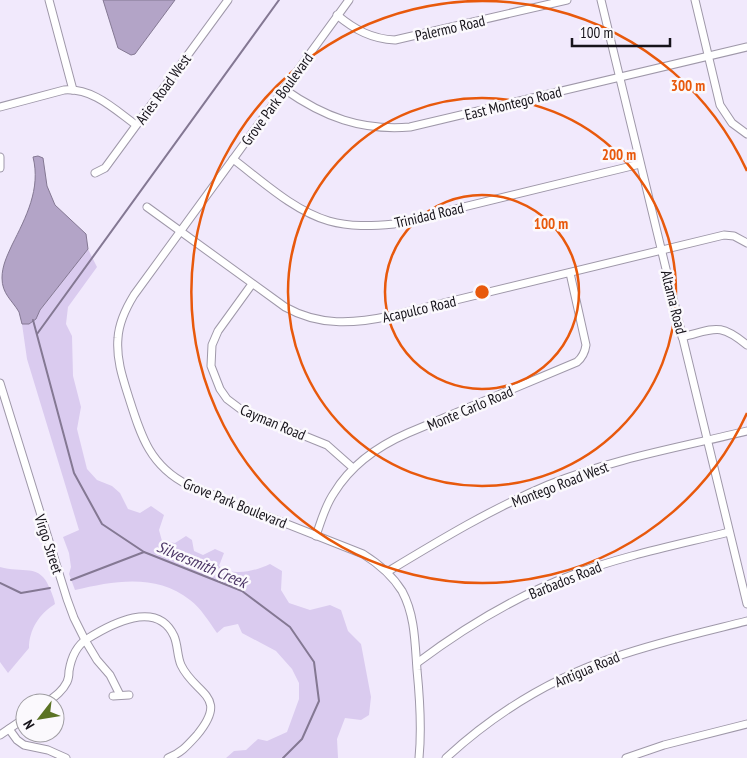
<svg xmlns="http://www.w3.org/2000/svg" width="747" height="758" font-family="'PT Sans Narrow',sans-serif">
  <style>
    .green { fill: #dacbef }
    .water { fill: #b3a4c7; stroke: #847893 }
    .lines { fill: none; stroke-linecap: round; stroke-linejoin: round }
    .stream { stroke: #847893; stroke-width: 2 }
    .minor-casing { stroke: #9f98a9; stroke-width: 9 }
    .minor { stroke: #fff; stroke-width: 7 }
    .ring { fill: none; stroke: #e8590c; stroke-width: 2.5 }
    .labels { text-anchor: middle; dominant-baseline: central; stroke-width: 5; stroke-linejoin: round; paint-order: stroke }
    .street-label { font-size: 15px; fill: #16131a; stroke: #fbf9fd }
    .water-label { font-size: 16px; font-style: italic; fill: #4c3666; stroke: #fbf9fd }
    .centre { fill: #e8590c; stroke: #fbf9fd; stroke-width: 2.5 }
    .ring-label { font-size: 15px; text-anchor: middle; font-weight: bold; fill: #e8590c; stroke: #fbf9fd; stroke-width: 5; stroke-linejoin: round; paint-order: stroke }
  </style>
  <rect width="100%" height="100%" fill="#f1e9fc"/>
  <g class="green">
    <path d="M88,249l9,18 -29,40 -2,17 6,12 1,40 8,31 -4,22 10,40 10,11 15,6 8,7 8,16 12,4 11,-7 13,9 -5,15 3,11 13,2 11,-7 6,4 2,11 9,4 12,-6 9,4 -5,13c15,11 36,5 51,-2l12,7 -1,19 8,13 21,7 20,-5 11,5 7,21 13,13 10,53 -2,18 -8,5 -16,-2 -8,21 1,19h-112l8,-7 12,-1 12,-11 9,2 20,-9 12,-33v-16l-7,-14 -16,-18 -34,-18 -4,-9 -14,3 -7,6c-8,-11 -16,-25 -27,-33 -34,-27 -76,-19 -115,-10l-6,-16 2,-7 -2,-14 -6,-16 16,-7 -52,-171 -5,-35h7l7,-5 4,-9z"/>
    <path d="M0,567c22,7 40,-5 50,22 2,5 4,9 5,15 -16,10 -26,26 -26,44l-21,25 -8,-11z"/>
  </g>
  <g class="water">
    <polygon points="103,0 175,0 135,54 131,55 118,48"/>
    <path d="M38,156l5,2 4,28 8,19 31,29 2,15 -48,61 -4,9 -7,5h-7c-1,-4 -2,-8 -3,-12 -7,-12 -17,-18 -17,-34 0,-12 5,-22 10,-33 14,-28 29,-56 21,-88z"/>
  </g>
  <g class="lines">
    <g class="stream">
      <polyline points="33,320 74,473 102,524 144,552"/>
      <polyline points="37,334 279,0"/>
      <polyline points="71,580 144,552 242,591 290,627 314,662 319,701 302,739 283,758"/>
      <polyline points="0,583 21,593 50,588"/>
    </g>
    <defs>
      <g id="minor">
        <polyline points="49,0 73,90"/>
        <path d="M349,0l-215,295c-8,13 -15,27 -16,43 -2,21 5,41 11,60 12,38 21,68 59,87l175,69c16,10 29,21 39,37 13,24 13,52 15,79 3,30 5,58 2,88"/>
        <polyline points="601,0 747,604"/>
        <polyline points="695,0 720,105 732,123 747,134"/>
        <path d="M337,15c18,15 35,24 58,25l172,-40"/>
        <path d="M284,89c40,28 77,42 126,38l337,-80"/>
        <path d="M0,107l64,-17c29,-2 50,19 72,35"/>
        <polyline points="0,157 0,168"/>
        <path d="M233,159c29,22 61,52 96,62 21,6 43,5 65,3l246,-60"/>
        <polyline points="95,173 105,168 228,0"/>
        <path d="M147,207l138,100c34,19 68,17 105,9l334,-81 10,1 13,7"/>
        <polyline points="252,284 218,331 212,345 211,366 220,389 227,399 243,411 327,445 353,468"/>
        <path d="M682,337c33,-8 37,-15 65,8"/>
        <polyline points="0,383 67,599 74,618 85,640 97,660 110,675 120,695"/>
        <path d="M316,536c5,-15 9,-30 18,-43 17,-28 44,-47 74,-60l169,-71c6,-5 8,-10 9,-17l-16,-72"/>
        <path d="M387,572c53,-32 104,-63 161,-87 64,-26 133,-38 199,-54"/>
        <path d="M417,663c48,-36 99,-67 155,-88 50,-19 105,-30 157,-43"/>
        <polyline points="113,696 129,695"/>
        <path d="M46,703c8,-6 16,-11 21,-21 2,-4 2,-7 2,-11 2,-12 7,-25 18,-32 24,-15 70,-40 87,-3 4,9 3,20 7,29 14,30 49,30 16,70 -10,11 -16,18 -29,23"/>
        <polyline points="9,729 17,740 24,745 48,750 66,758"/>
        <polyline points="0,735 25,718"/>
        <path d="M446,758c49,-45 106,-80 169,-101 43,-15 88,-25 132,-36"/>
        <polyline points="626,758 664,745 747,724"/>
      </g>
    </defs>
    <use href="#minor" class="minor-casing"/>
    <use href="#minor" class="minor"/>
  </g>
  <g class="ring">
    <circle cx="482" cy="292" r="97"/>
    <circle cx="482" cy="292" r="194"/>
    <path d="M747 413A291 291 0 1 1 747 171"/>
  </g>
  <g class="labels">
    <g class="street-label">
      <text transform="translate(450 28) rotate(-13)">Palermo Road</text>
      <text transform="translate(163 89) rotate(-54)">Aries Road West</text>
      <text transform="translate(277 99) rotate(-54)">Grove Park Boulevard</text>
      <text transform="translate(513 103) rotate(-14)">East Montego Road</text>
      <text transform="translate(429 215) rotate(-13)">Trinidad Road</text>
      <text transform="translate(674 302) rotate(76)">Altama Road</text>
      <text transform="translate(419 309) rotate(-13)">Acapulco Road</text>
      <text transform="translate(470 408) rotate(-23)">Monte Carlo Road</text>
      <text transform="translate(273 422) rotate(23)">Cayman Road</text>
      <text transform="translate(560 484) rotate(-21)">Montego Road West</text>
      <text transform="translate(235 503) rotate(22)">Grove Park Boulevard</text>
      <text transform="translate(49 544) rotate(72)">Virgo Street</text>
      <text transform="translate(565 580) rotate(-22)">Barbados Road</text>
      <text transform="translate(587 669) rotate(-23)">Antigua Road</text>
    </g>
    <g class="water-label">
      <text transform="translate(202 564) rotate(23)">Silversmith Creek</text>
    </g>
  </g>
  <circle cx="482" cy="292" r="8" class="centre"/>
  <g class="ring-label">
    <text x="688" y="91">300 m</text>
    <text x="619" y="160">200 m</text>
    <text x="551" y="229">100 m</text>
  </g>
  <g transform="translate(40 718) rotate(239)"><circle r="24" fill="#fbf9fd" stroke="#9f9da2"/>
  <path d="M0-4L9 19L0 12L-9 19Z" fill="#5b7324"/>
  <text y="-8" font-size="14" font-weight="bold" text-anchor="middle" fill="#16131a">N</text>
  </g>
  <path d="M572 38v8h98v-8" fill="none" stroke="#16131a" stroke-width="2.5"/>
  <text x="580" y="38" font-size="15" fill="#16131a" stroke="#fbf9fd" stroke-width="4" paint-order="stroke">100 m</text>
</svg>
